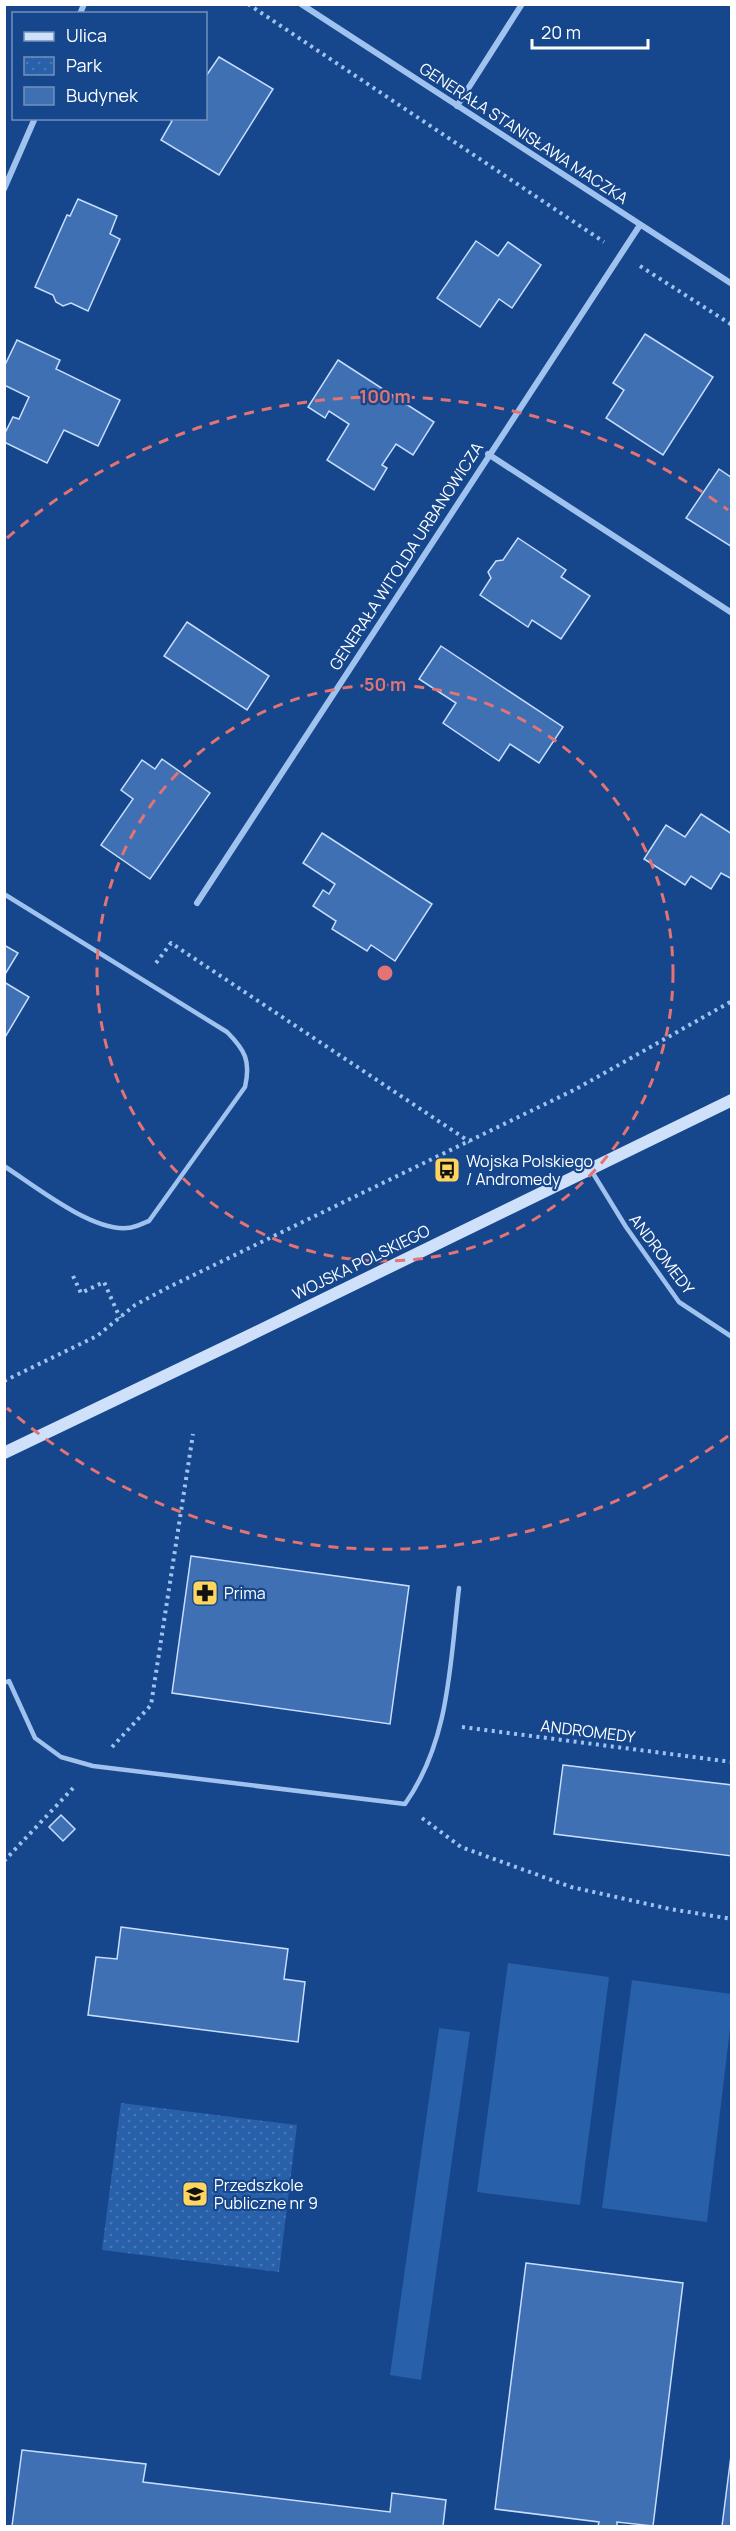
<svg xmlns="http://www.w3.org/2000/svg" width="736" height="2531" font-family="Manrope,sans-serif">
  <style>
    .park { fill: url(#park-dots) }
    .pitch { fill: #2960aa }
    .building { fill: #3f70b4; stroke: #c6ddfb; stroke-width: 1.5 }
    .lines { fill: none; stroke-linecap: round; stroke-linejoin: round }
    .path { stroke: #a0c2ef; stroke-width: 4; stroke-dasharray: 3 4.5; stroke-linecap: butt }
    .lane { stroke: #a0c2ef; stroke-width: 4.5 }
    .street { stroke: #a0c2ef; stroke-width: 6 }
    .secondary { stroke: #cee0fa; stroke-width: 12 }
    .ring { fill: none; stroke: #e47373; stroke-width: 3; stroke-dasharray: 10 8 }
    .labels { text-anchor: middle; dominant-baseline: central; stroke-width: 4.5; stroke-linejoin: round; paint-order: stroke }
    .street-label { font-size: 16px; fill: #fff; stroke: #16468c }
    .poi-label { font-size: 16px; fill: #fff; stroke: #16468c; text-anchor: start }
    .centre { fill: #e47373; stroke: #16468c; stroke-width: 3 }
    .ring-label { font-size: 18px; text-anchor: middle; font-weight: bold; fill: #e47373; stroke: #16468c; stroke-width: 4.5; stroke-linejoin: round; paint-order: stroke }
  </style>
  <defs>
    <pattern id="park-dots" width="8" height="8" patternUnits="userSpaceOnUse" patternTransform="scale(1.5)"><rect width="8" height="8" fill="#2960aa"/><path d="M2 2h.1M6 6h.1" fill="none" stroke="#4978b7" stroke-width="1.8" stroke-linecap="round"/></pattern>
  </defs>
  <rect width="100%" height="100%" fill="#16468c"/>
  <polygon class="park" points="121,2103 297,2125 279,2272 102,2250"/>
  <g class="pitch">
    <polygon points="508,1963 609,1977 580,2205 477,2192"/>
    <polygon points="632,1980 731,1994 731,2020 707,2222 602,2208"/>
    <polygon points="439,2028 470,2032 421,2380 390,2375"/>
  </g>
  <g class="building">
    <polygon points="219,57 273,89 219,175 161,140 172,121 168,118 206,118 206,76"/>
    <polygon points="78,199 117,216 110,234 120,239 88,311 71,303 63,306 56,302 53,295 35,287 67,215 70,216"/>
    <polygon points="476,241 498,256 508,242 541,265 512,308 499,299 480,327 437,298"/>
    <polygon points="645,334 713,377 663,455 606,418 624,390 613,383"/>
    <polygon points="17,340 60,360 56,369 120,400 98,446 64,430 47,463 4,442 4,435 13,417 19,419 29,397 4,385 4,367"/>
    <polygon points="338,360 434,422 413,455 396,444 382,465 387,468 374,490 327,460 349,424 329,411 325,418 308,407"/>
    <polygon points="719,469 732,478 732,547 686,518"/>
    <polygon points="518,538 566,570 561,577 590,596 561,639 532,620 528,627 480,595 491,578 488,572 496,561 503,560"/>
    <polygon points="187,622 269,676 247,710 164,656"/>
    <polygon points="441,646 563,727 539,763 510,744 499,761 443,723 456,703 419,679"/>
    <polygon points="162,759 210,793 150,879 101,845 133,799 121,790 142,760 155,769"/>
    <polygon points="701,814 732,834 732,879 721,873 711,889 691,876 685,885 644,859 666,825 685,837"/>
    <polygon points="322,833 432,904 395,961 371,945 367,951 332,929 336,921 313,906 323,890 329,894 335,884 303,863"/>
    <polygon points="4,945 18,953 4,976"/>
    <polygon points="4,982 29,997 4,1039"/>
    <polygon points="191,1556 409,1586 390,1724 172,1693"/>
    <polygon points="563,1765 732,1785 732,1856 554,1834"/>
    <polygon points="61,1815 75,1829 63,1841 49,1827"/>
    <polygon points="121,1927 288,1949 284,1979 305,1982 298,2042 88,2015 96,1957 117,1959"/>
    <polygon points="526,2263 683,2283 653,2526 617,2522 617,2526 598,2526 599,2522 495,2509"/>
    <polygon points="732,2448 732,2526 722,2526"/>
    <polygon points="22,2450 146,2464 143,2482 390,2512 392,2493 446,2500 443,2526 12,2526"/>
  </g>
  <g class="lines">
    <g class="path">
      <polyline points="248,4 604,242"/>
      <polyline points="640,266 732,325"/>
      <polyline points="156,963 171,943 470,1142"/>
      <polyline points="73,1276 81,1293 104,1282 120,1318"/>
      <polyline points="4,1381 97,1336 135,1305 167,1288 576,1089 732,1001"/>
      <polyline points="462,1727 732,1762"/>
      <polyline points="112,1747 151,1705 193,1434"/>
      <polyline points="422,1818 461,1847 571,1887 670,1909 732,1919"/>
      <polyline points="4,1861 76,1785"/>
    </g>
    <g class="lane">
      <path d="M4,894l223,138c18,18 24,29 18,55l-96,134c-6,2 -14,7 -22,7 -36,3 -92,-42 -123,-62"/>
      <polyline points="591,1170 626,1227 679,1302 732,1337"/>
      <path d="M4,1683l5,-2 26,57 26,19 32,9 312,38c45,-64 45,-141 54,-216"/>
    </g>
    <g class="street">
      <polyline points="301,4 732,284"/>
      <polyline points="80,14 84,4"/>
      <polyline points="457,106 522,4"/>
      <polyline points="4,189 35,118"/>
      <polyline points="488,454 732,613"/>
      <polyline points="197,903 640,225"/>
    </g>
    <polyline class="secondary" points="4,1453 242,1339 732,1100"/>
  </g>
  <g class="ring">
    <circle cx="385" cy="973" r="288"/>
    <path d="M728 1436A576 576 0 0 1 7 1408M7 538A576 576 0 0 1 728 510"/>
  </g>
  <defs>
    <symbol id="bus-square" viewBox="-11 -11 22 22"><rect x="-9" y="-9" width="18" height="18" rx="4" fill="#ffd55e" stroke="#16468c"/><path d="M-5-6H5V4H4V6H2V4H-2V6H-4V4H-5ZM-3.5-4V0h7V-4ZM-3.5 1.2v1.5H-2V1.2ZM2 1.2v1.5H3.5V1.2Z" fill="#111"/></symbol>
    <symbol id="pharmacy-square" viewBox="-11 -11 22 22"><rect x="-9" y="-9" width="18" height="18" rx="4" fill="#ffd55e" stroke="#16468c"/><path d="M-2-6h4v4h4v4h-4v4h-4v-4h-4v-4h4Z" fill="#111"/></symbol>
    <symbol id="school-square" viewBox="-11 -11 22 22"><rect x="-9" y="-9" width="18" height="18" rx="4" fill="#ffd55e" stroke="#16468c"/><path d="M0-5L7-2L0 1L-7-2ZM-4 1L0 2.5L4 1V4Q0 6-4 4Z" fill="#111"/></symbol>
  </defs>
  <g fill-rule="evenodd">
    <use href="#bus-square" x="432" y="1155" width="30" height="30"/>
    <use href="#pharmacy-square" x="190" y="1578" width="30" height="30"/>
    <use href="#school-square" x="180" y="2179" width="30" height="30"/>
  </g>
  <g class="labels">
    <g class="street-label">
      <text transform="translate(524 133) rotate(33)">GENERAŁA STANISŁAWA MACZKA</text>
      <text transform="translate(406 556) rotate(-57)">GENERAŁA WITOLDA URBANOWICZA</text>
      <text transform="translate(662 1254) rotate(53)">ANDROMEDY</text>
      <text transform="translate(361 1262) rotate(-26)">WOJSKA POLSKIEGO</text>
      <text transform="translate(588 1731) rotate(7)">ANDROMEDY</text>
    </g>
    <g class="poi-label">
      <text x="466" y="1161">Wojska Polskiego<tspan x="466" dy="18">/ Andromedy</tspan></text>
      <text x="224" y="1593">Prima</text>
      <text x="214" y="2185">Przedszkole<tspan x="214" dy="18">Publiczne nr 9</tspan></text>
    </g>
  </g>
  <circle cx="385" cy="973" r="9" class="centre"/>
  <g class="ring-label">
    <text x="385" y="403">100 m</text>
    <text x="385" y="691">50 m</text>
  </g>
  <rect width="736" height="2531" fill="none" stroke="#ffffff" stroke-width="12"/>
  <rect x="12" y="12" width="195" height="108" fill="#16468c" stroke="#7390ba" stroke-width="1.5"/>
  <rect x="24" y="32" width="30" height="9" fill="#cee0fa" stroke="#7390ba" stroke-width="1.5"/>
  <text x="66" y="42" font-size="18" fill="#ffffff">Ulica</text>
  <rect x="24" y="57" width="30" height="18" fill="url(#park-dots)" stroke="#7390ba" stroke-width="1.5"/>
  <text x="66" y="72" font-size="18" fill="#ffffff">Park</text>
  <rect x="24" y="87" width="30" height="18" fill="#3f70b4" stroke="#7390ba" stroke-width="1.5"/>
  <text x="66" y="102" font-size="18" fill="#ffffff">Budynek</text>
  <path d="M532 39v9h116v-9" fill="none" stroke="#ffffff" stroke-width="3"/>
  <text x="541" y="39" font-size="18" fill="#ffffff" stroke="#16468c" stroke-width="4.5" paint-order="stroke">20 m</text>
</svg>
